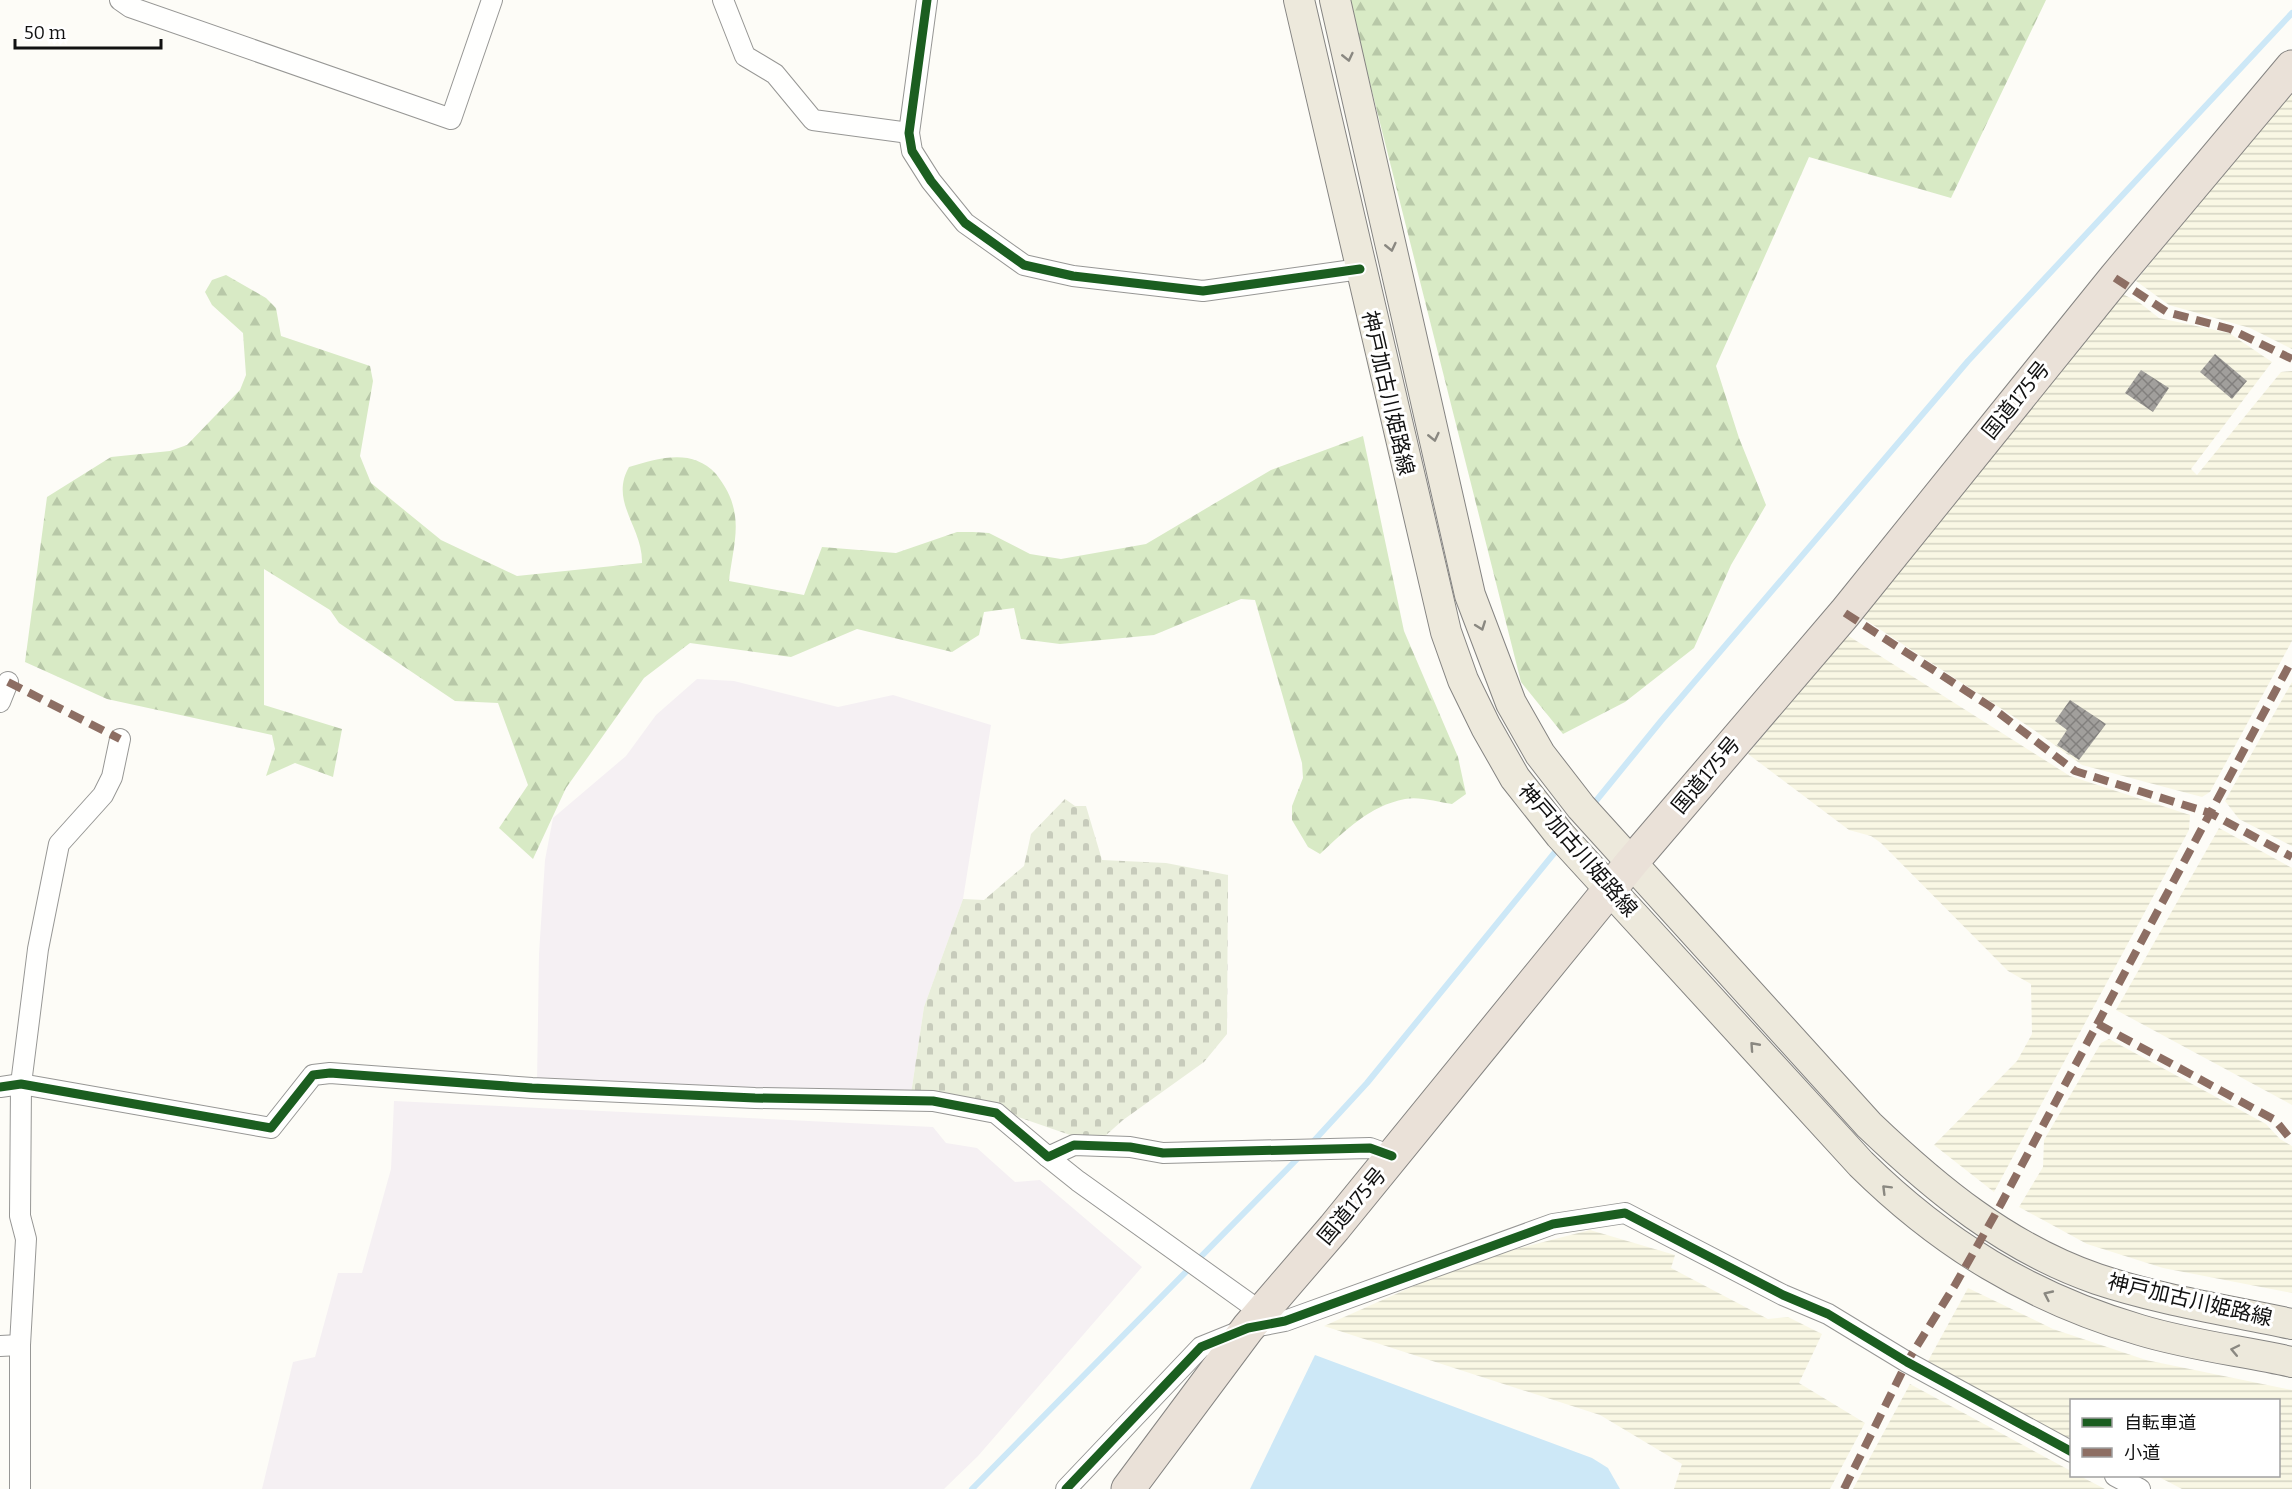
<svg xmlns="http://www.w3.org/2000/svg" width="2292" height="1489" font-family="Bitter,'Noto Sans JP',serif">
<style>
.industrial{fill:#f5f0f3}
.farmland{fill:url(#farmland-rules)}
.forest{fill:url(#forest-firs)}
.cemetery{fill:url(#cemetery-stones)}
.water{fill:#cde8f7}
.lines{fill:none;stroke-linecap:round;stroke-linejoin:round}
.stream{stroke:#cde8f7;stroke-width:6}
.building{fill:url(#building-cross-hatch)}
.street-casing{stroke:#979795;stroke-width:22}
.primary-casing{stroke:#858482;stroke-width:32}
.highway-casing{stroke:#858482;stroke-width:35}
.street{stroke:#fffffe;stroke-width:20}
.primary{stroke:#ede9dc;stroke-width:30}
.highway{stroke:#eae1d8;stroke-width:33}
.quiet{stroke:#8d6e63;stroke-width:8;stroke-dasharray:15 8;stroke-linecap:butt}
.cycleway-casing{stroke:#fff;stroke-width:13}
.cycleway{stroke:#1b5e20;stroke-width:9}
.oneway{stroke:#8a8881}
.labels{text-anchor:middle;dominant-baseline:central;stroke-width:6;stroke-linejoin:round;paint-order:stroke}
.street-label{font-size:21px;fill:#111;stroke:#fff}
</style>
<defs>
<pattern id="farmland-rules" width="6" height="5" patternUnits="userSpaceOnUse" patternTransform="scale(1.5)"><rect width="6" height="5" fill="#f9f7e4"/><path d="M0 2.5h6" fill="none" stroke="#d4d3c3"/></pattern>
<pattern id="forest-firs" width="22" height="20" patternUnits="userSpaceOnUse" patternTransform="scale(1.5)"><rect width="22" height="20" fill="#d8eac5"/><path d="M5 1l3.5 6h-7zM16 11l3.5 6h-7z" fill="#b8c8a8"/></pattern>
<pattern id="cemetery-stones" width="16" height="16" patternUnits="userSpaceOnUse" patternTransform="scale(1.5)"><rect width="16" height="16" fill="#e9eedb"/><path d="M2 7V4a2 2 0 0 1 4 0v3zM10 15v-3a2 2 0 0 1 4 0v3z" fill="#c7cbbb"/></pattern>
<pattern id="building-cross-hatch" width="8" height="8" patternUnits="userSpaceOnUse" patternTransform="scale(1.5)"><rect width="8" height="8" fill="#a19f9c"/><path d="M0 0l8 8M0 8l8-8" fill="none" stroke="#82807e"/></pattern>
</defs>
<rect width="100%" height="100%" fill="#fdfcf7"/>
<g class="industrial">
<polygon points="697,679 734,681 838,707 893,695 991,725 963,899 924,1007 911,1094 537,1082 539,954 545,860 553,818 626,756 656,715"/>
<polygon points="394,1101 933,1127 946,1143 977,1148 1015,1182 1040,1180 1142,1267 978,1456 944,1489 262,1489 293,1362 315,1357 338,1273 362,1273 391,1169"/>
</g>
<g class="farmland">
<polygon points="2292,88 2292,349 2250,328 2169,305 2136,281"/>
<polygon points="2119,292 2140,303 2159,318 2229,333 2272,362 2191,469 2197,475 2281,372 2292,371 2292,641 2210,792 2202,797 2082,765 2034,730 1858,615"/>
<polygon points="1847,635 2070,776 2190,815 2189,830 1994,1192 1934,1145 2017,1061 2032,1034 2031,984 2008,971 1881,843 1871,836 1849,830 1748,754"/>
<polygon points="2292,682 2292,846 2239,819 2225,801"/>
<polygon points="2219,828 2292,868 2292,1105 2116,1010"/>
<polygon points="2109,1039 2266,1124 2280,1139 2292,1146 2292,1293 2163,1268 2087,1244 2019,1207 2043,1167 2044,1140 2101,1043"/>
<polygon points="1590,1230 1675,1255 1671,1268 1768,1319 1788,1317 1822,1334 1799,1383 1865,1423 1830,1489 1674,1489 1682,1464 1600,1415 1324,1326 1470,1261"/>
<polygon points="1968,1288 2053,1329 2146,1360 2292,1390 2292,1489 2182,1489 2157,1476 2278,1476 2278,1400 2072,1400 2071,1436 2065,1439 1928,1361"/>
<polygon points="1910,1384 2071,1471 2072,1476 2080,1476 2105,1489 1853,1489"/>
</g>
<g class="forest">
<polygon points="1349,0 2046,0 1951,198 1809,157 1716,366 1739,438 1766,505 1731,565 1694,648 1625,702 1563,734 1521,682"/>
<path d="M 226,275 L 266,298 L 276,308 L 281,336 L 370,366 L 373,381 L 360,456 L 371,483 L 441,540 L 517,576 L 642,563 C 643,527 609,502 629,467 C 660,458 692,448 716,474 C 726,487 733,499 735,516 C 738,536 731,561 729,581 L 804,595 L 822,547 L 896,553 L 957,532 L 973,532 L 989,533 L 1030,554 L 1061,559 L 1146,544 L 1271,470 L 1363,436 L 1404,631 L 1458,757 L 1466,794 L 1452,804 C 1438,802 1419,796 1405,799 C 1369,806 1346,830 1320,854 L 1308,847 L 1292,820 L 1292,806 L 1303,778 L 1302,763 L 1255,600 L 1241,599 L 1154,635 L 1060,644 L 1021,639 L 1014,608 L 984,612 L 979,635 L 952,652 L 857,629 L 791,657 L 690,643 L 644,678 L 566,788 L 533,859 L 499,828 L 528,785 L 498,703 L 455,701 L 339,623 L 330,610 L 264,569 L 264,705 L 342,729 L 333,777 L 295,763 L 266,776 L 275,749 L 272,735 L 107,699 L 25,662 L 47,497 L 111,457 L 170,451 L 187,445 L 240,390 L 246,375 L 243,333 L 212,305 L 205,292 L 212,280 Z"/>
</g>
<polygon class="cemetery" points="1065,799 1075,806 1086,806 1102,860 1166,863 1228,875 1227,1034 1204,1062 1123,1120 1096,1144 1004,1112 911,1094 924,1007 963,899 984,900 1024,866 1031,834"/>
<polygon class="water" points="1315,1355 1592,1458 1608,1468 1620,1489 1250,1489"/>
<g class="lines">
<g class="stream">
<polyline points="1591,807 1661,721 1968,361 2292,13"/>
<polyline points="1311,1144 1367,1083 1560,846"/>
<polyline points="972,1489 1302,1154"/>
</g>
</g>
<g class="building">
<polygon points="2215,354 2247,381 2232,399 2200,372"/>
<polygon points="2141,370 2169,388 2153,412 2125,393"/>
<polygon points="2070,700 2106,724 2079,760 2057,745 2067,730 2055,721"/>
</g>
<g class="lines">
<g class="street-casing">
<g id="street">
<polyline points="120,0 130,7 451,119 492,0"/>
<polyline points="723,0 745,56 775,74 813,120 909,133"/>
<polyline points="927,0 909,133 912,151 931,181 965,223 1024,265 1073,276 1203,291 1360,269"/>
<polyline points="0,702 8,682"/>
<polyline points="0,1087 21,1084 271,1128 313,1075 330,1073 532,1088 755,1098 933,1101 996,1113 1048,1157 1074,1145 1130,1147 1163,1153 1370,1148 1392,1156"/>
<polyline points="1048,1157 1078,1181 1261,1312"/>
<polyline points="0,1346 20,1345"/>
<polyline points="2115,1476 2140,1489"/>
<polyline points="20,1489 20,1345 26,1239 20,1216 21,1084 38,949 59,844 103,795 112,777 120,739"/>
<polyline points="1066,1489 1201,1347 1248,1328 1285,1321 1553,1224 1625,1213 1783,1295 1828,1314 1907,1362 2072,1452"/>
</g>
</g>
<g class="primary-casing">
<g id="primary">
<path d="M 1299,0 L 1446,632 L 1463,680 L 1486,727 L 1515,778 L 1560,835 L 1861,1164 C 1942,1244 2031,1298 2140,1330 C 2189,1345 2242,1351 2292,1362"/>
<path d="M 1335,0 L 1470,595 L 1511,703 L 1540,754 L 1581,807 L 1869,1125 C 1936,1189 2007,1248 2097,1279 C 2160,1300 2227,1310 2292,1324"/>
</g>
</g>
<g class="highway-casing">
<polyline id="highway" points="1128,1489 1248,1328 1334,1228 1632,862 1845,613 2115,278 2292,67"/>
</g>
<use href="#street" class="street"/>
<use href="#primary" class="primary"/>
<use href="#highway" class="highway"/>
<g class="quiet">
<polyline points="2115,278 2167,312 2230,329 2292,359"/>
<polyline points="1845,613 1991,707 2075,771 2210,813 2292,857"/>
<polyline points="8,682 120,739"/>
<polyline points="2098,1024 2275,1120 2292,1141"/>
<polyline points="1844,1489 1907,1362 1955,1285 2001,1204 2292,660"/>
</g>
<g class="cycleway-casing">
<g id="cycleway">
<polyline points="927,0 909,133 912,151 931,181 965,223 1024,265 1073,276 1203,291 1360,269"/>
<polyline points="0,1087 21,1084 271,1128 313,1075 330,1073 532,1088 755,1098 933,1101 996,1113 1048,1157 1074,1145 1130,1147 1163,1153 1370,1148 1392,1156"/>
<polyline points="1066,1489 1201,1347 1248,1328 1285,1321 1553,1224 1625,1213 1783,1295 1828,1314 1907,1362 2072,1452"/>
</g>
</g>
<use href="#cycleway" class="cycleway"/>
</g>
<defs><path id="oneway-chevron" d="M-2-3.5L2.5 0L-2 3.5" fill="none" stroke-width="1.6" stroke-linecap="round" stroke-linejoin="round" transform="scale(1.5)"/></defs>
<g class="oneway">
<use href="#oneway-chevron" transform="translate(1348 57) rotate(77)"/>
<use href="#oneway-chevron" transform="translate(1391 247) rotate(77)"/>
<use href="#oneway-chevron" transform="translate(1434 437) rotate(77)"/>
<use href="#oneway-chevron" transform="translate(1481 626) rotate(70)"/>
<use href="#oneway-chevron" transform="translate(1754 1046) rotate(-132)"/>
<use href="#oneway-chevron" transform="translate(1886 1189) rotate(-135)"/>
<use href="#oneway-chevron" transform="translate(2048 1295) rotate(-155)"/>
<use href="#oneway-chevron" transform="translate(2235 1350) rotate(-168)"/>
</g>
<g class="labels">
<g class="street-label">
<text transform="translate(1388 393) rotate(77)">神戸加古川姫路線</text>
<text transform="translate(2016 400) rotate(-51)">国道175号</text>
<text transform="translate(1706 775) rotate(-50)">国道175号</text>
<text transform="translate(1578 850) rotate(49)">神戸加古川姫路線</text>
<text transform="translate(1352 1206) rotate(-50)">国道175号</text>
<text transform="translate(2190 1300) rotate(13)">神戸加古川姫路線</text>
</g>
</g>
<rect x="2070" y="1399" width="210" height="78" fill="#ffffff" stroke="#a0a0a0" stroke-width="1.5"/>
<rect x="2082" y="1418" width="30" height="9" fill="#1b5e20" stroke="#a0a0a0" stroke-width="1.5"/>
<text x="2124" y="1429" font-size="18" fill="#111111">自転車道</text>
<rect x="2082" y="1448" width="30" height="9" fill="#8d6e63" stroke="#a0a0a0" stroke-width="1.5"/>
<text x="2124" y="1459" font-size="18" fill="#111111">小道</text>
<path d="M15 39v9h146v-9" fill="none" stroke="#111111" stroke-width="3"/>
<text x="24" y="39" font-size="18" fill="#111111" stroke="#ffffff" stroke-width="4.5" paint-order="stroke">50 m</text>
</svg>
